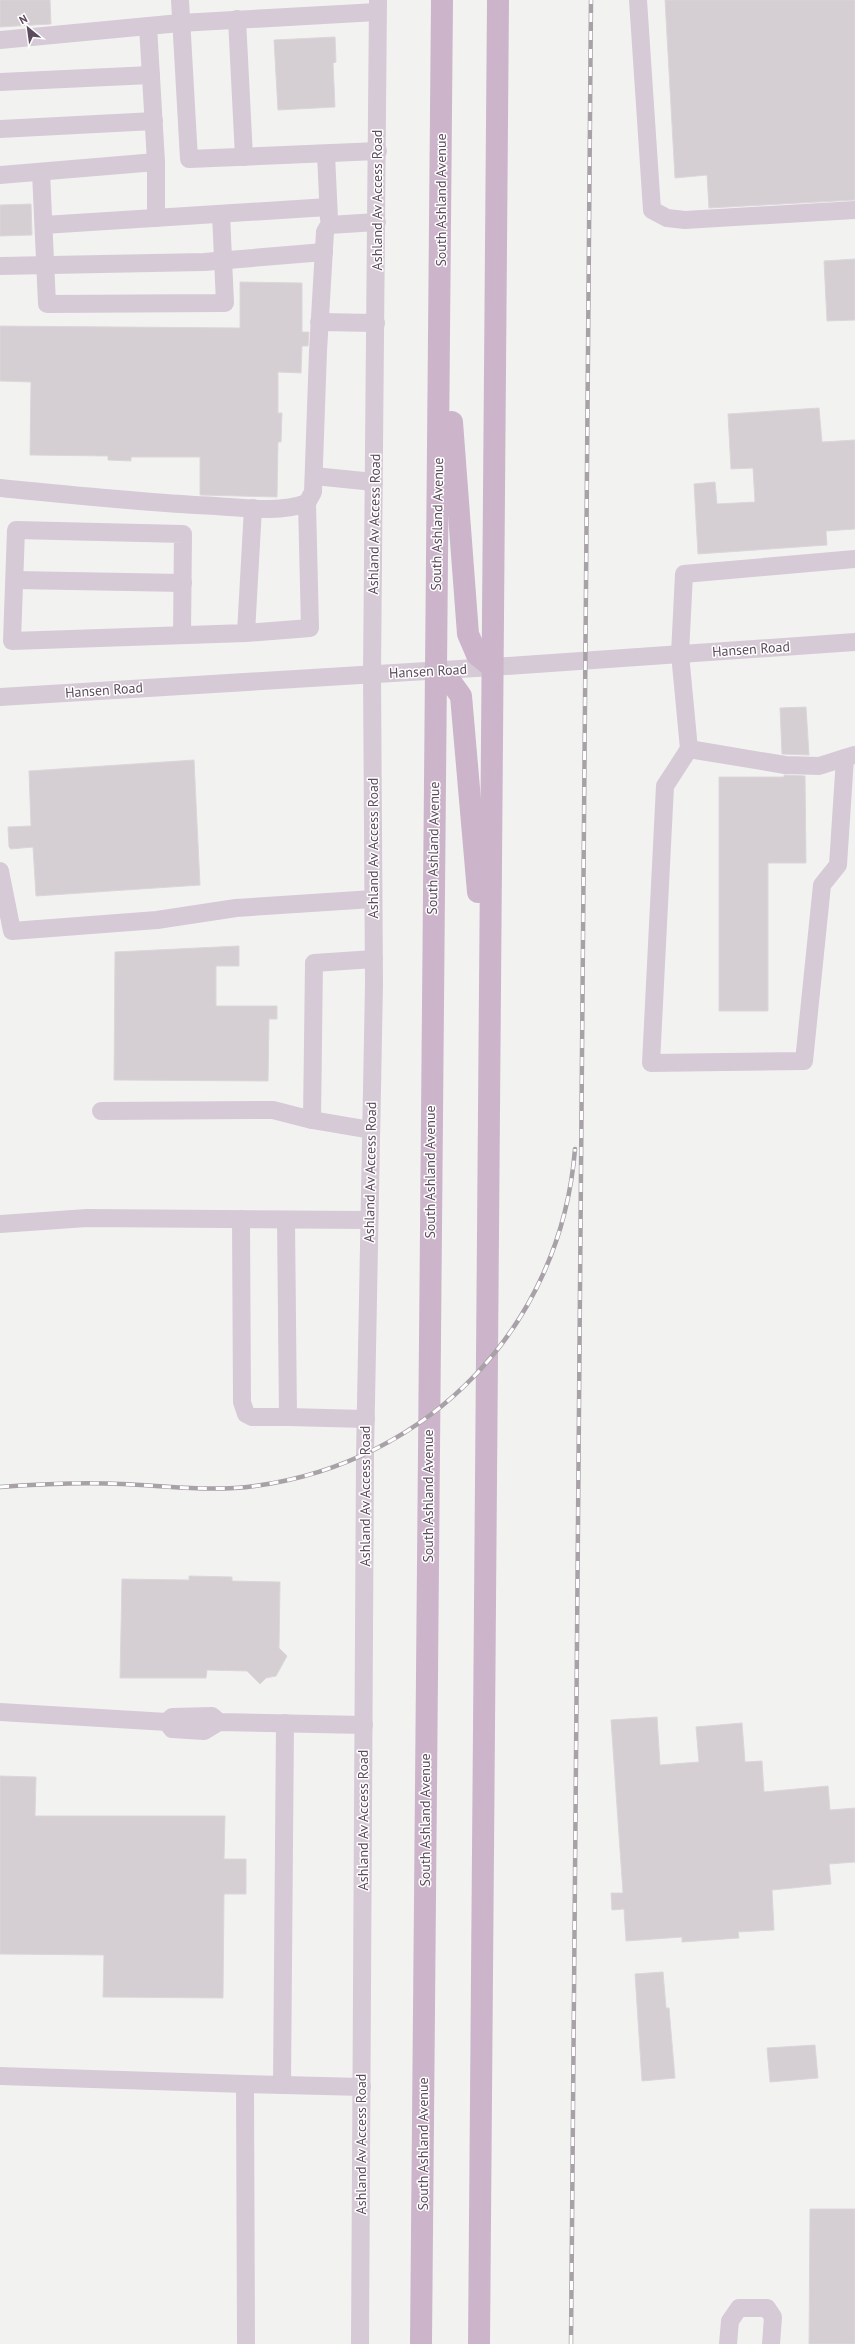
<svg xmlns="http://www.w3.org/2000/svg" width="855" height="2344" font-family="'PT Sans',sans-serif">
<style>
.building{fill:#d5cfd3;stroke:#dcd6da}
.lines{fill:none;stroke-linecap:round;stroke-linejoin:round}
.minor{stroke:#d6cad6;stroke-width:18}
.major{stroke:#ccb5ca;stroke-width:22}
.rail-casing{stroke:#a9a1a8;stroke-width:4.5}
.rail{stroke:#fff;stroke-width:3;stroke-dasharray:9;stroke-linecap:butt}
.labels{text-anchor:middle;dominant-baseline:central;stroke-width:3;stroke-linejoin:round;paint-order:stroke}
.street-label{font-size:14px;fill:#5c4b5c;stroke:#fff}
</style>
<rect width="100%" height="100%" fill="#f2f3f1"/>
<g class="building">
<polygon points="0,0 50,0 51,24 0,27"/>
<polygon points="665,0 855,0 855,200 709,208 707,175 675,178"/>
<polygon points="335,37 336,62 333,63 335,107 278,110 274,40"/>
<polygon points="31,204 32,235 0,236 0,205"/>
<polygon points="855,259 855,320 827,321 824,261"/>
<polygon points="240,282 302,283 302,332 309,332 308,346 302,346 301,373 278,372 278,413 282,413 281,442 278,442 277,497 200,495 200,457 131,457 131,461 108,460 108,456 30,455 31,382 0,381 0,326 240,328"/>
<polygon points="819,408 822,442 855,440 855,529 826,531 827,545 698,554 694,484 715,482 717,504 755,502 753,468 731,469 728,414"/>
<polygon points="806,707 809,755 782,754 780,708"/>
<polygon points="194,760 200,885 36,896 33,847 11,849 9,847 8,827 31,826 29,771"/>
<polygon points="784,775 805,776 806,863 768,863 768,1011 719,1011 719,777 784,777"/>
<polygon points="239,946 239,966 216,966 216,1006 277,1006 277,1019 269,1019 268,1081 114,1080 115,952"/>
<polygon points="189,1576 232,1577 232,1581 280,1582 279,1648 287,1656 276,1676 266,1678 260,1684 247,1671 207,1670 206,1678 120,1678 122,1579 189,1580"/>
<polygon points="657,1717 660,1765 699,1762 696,1727 742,1723 745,1762 762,1761 764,1792 828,1786 830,1810 855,1808 855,1862 829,1864 831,1884 772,1890 774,1930 738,1932 739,1938 682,1942 682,1937 626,1941 624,1909 612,1910 611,1893 623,1893 611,1720"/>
<polygon points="0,1776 36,1777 35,1816 225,1816 224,1859 246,1859 246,1894 224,1894 223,1998 103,1997 104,1955 0,1954"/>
<polygon points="663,1972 666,2008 669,2008 675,2078 642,2081 635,1974"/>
<polygon points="815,2045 818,2078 770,2082 767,2048"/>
<polygon points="810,2209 855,2209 855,2344 809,2344"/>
</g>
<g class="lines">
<g class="minor">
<polyline points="180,0 189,159 378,151"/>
<polyline points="638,0 652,210 667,218 685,220 855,210"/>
<polyline points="237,19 244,157"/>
<polyline points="148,26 156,162 156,218"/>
<polyline points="0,40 180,23 377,12"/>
<polyline points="0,82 151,75"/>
<polyline points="0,129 154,121"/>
<polyline points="326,154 329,219"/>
<polyline points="41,172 47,304 225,303 221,214"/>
<polyline points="0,175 156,162"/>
<polyline points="44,225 328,207"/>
<polyline points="0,266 204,262 324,252"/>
<polyline points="319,322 376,323"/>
<polyline points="314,476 374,482"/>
<path d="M 0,488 C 72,495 144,503 216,506 C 245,508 280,513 307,503 L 313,492 L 318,351 L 325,232 L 329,225 L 377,222"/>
<polyline points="15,580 183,583"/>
<polyline points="246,633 310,628 307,503"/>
<polyline points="182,635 183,534 16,530 12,641 246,633 253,508"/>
<polyline points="0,697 492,667 855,642"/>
<polyline points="689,749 665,786 651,1063 804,1061 822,885 838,865 845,758"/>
<polyline points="854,755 819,766 785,765 689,749 680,654 684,574 855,559"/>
<polyline points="0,871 12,931 157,920 236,908 373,899"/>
<polyline points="101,1111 273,1110 312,1120 371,1130"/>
<polyline points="312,1120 314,963 374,959"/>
<polyline points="241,1219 242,1402 246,1414 252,1417 288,1417"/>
<polyline points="286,1220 288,1417 366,1419"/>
<polyline points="0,1224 87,1218 369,1220"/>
<polyline points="0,1712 167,1722"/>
<polyline points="219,1722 212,1716 172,1717 167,1722 172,1729 204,1731 219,1722 364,1725"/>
<polyline points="0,2076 245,2084 246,2344"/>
<polyline points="245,2084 362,2087"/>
<polyline points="282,2085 285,1723"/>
<polyline points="360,2344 365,1455 374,984 372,674 378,0"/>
<polyline points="728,2344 730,2321 739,2308 767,2308 773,2317 771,2344"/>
</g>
<g class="major">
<polyline points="452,422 468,634 477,655 492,667"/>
<polyline points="435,670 448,678 461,696 478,892"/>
<polyline points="421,2344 442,0"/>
<polyline points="479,2344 498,0"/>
</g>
<g class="rail-casing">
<g id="rail">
<path d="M 0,1487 C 41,1484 81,1482 122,1484 C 167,1486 211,1492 255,1486 C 431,1462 561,1325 575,1149"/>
<polyline points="571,2344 591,0"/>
</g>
</g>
<use href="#rail" class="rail"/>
</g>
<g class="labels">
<g class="street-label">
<text transform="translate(377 200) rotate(-90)">Ashland Av Access Road</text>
<text transform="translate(441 200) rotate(-90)">South Ashland Avenue</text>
<text transform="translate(374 524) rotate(-89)">Ashland Av Access Road</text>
<text transform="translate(437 524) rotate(-89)">South Ashland Avenue</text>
<text transform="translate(751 649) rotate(-4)">Hansen Road</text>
<text transform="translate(428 671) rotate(-3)">Hansen Road</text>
<text transform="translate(104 690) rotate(-4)">Hansen Road</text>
<text transform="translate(373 848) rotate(-90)">Ashland Av Access Road</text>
<text transform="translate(433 848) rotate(-89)">South Ashland Avenue</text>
<text transform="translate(370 1172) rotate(-89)">Ashland Av Access Road</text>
<text transform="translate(430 1172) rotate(-90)">South Ashland Avenue</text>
<text transform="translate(365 1496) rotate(-90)">Ashland Av Access Road</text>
<text transform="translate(428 1496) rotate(-90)">South Ashland Avenue</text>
<text transform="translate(363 1820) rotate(-90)">Ashland Av Access Road</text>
<text transform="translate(425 1820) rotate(-90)">South Ashland Avenue</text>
<text transform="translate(361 2144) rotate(-90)">Ashland Av Access Road</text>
<text transform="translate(423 2144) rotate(-90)">South Ashland Avenue</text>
</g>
</g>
<g transform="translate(28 28) rotate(331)" stroke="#ffffff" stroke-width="3" paint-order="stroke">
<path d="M0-3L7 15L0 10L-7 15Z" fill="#5c4b5c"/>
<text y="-6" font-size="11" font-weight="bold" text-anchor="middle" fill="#5c4b5c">N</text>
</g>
</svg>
